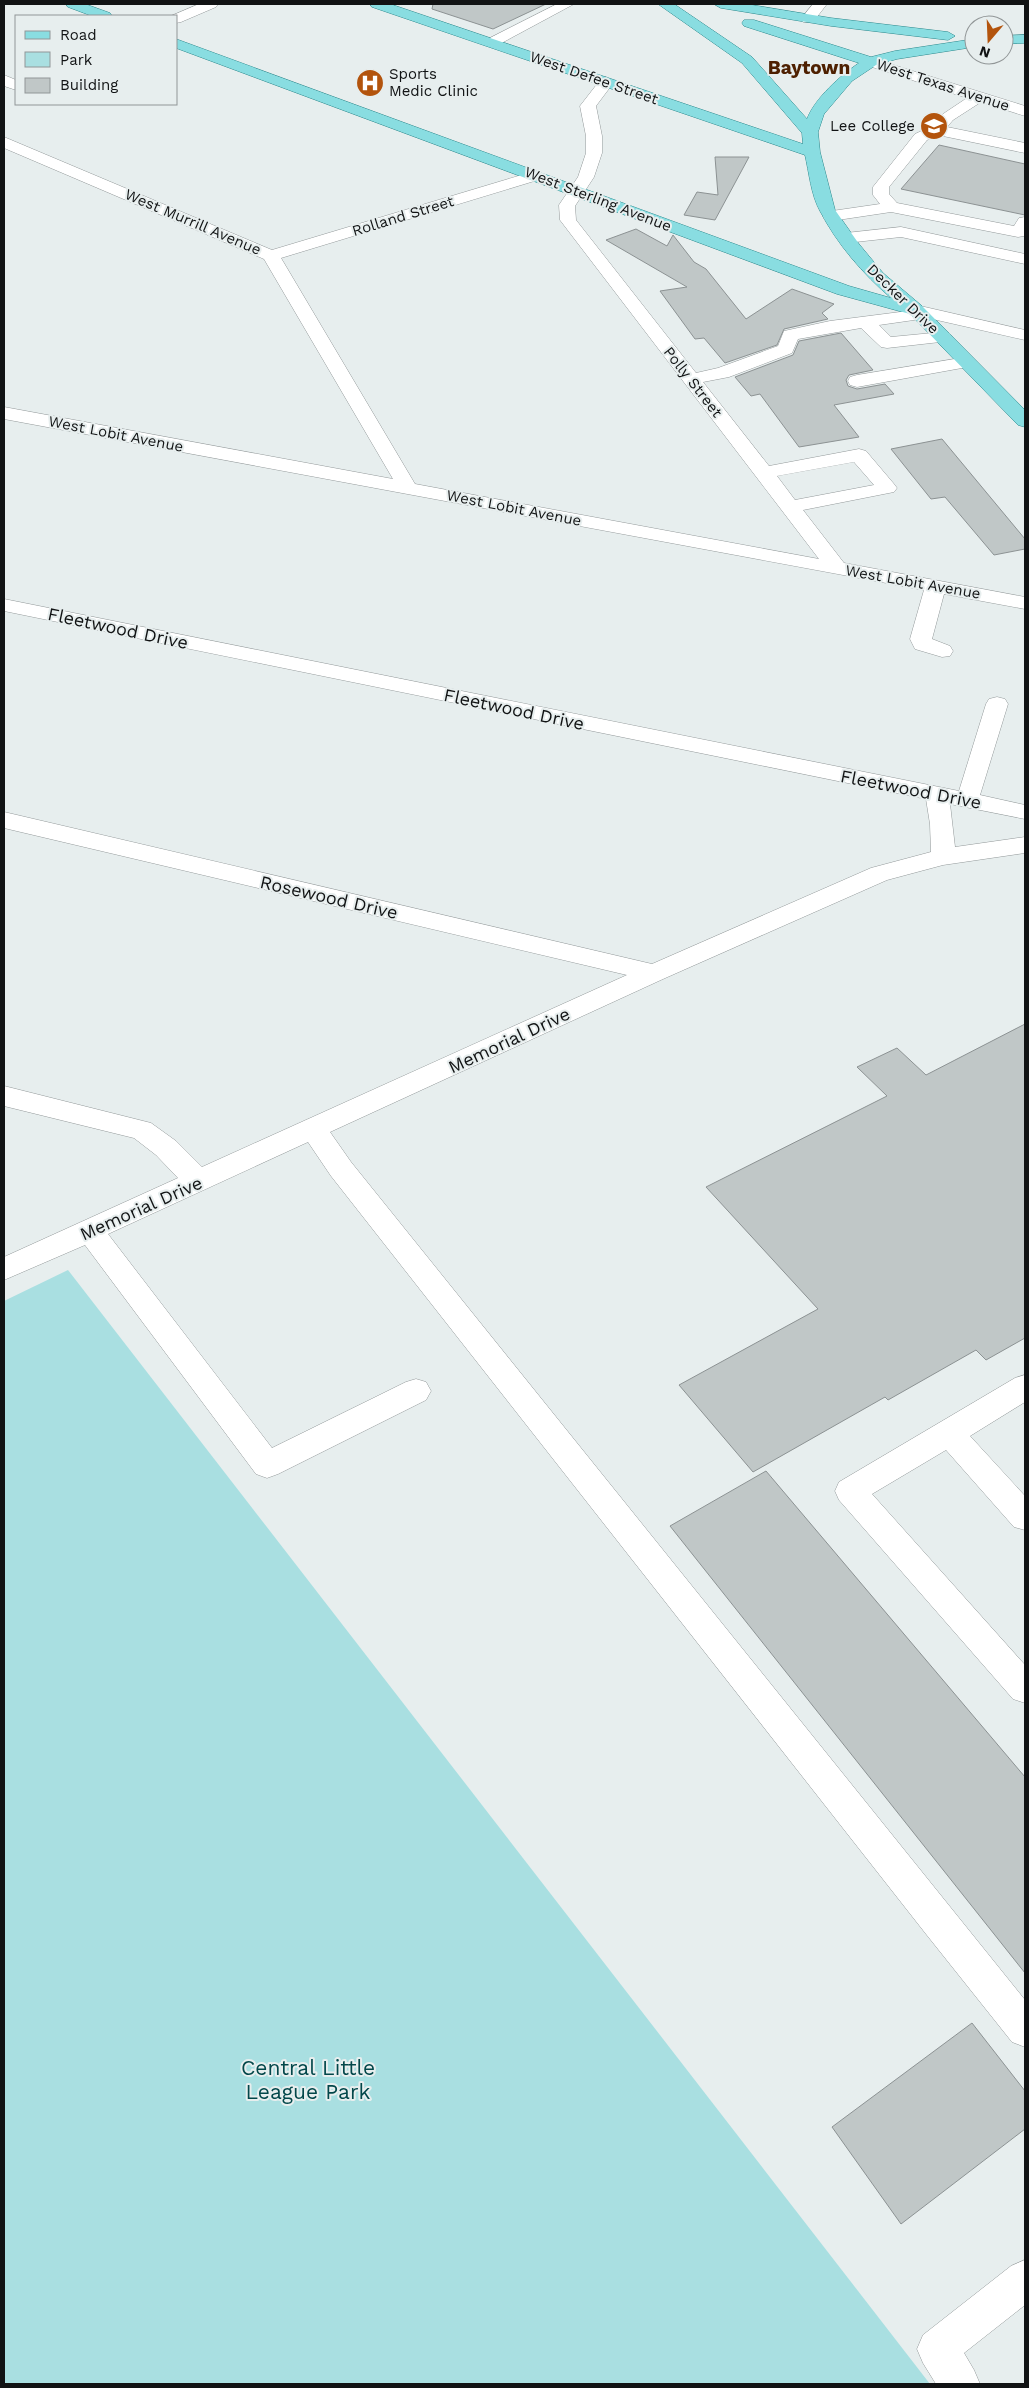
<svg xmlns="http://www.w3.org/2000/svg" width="1029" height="2388" font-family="'Work Sans',sans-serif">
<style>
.green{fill:#a9dfe1}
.building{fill:#c0c7c7;stroke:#8c9293}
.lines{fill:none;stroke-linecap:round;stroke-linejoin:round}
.minor-casing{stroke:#93999a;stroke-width:1}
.major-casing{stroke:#2c888c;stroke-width:1}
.minor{fill:#fff;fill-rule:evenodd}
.major{fill:#89dde1;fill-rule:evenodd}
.labels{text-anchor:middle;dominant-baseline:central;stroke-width:4;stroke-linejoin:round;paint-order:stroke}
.far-poi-label{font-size:15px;fill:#111314;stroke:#e7eeee;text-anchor:start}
.far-street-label{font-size:15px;fill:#111314;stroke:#e7eeee}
.street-label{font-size:18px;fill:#111314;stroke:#e7eeee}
.far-district-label{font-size:19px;font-weight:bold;fill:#4e2001;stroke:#e7eeee}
.near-park-label{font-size:21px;fill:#02474a;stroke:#e7eeee}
</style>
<rect width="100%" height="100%" fill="#e7eeee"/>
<polygon class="green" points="68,1270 930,2384 4,2384 4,1301"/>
<g class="building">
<polygon points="433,4 546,4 493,29 432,9"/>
<polygon points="939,145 1025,164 1025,215 901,189"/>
<polygon points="715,157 749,157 715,220 684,215 697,192 718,195"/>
<polygon points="636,229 667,246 673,235 694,262 706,269 746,319 792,289 834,304 822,313 828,319 784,329 777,345 725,363 704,338 695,339 660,291 687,287 606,240"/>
<polygon points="841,333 873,370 849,375 846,380 848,386 857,389 885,384 894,394 834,405 859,437 799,447 760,394 751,396 735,377 793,355 799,341"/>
<polygon points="942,439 1025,539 1025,549 994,555 945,497 931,499 891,449"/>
<polygon points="1025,1024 1025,1338 986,1360 976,1350 888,1400 885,1397 753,1472 679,1385 818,1309 706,1187 887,1096 857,1067 897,1048 926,1075"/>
<polygon points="766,1471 1025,1777 1025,1973 670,1526"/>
<polygon points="972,2023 1025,2091 1025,2129 901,2224 832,2127"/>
</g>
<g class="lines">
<g class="minor-casing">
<g id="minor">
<polygon points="199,4 218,4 216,7 181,22 176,23 176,16 171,16"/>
<polygon points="557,4 574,4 496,46 491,47 484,43 486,40"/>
<polygon points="813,4 827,4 813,22 803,22 801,19"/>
<polygon points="871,58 1025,106 1025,116 981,102 953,120 947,127 1025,143 1025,153 938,135 927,140 889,187 889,194 897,203 1014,226 1019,218 1025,217 1024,236 1018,237 891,212 831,221 825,220 823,216 825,212 880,204 873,195 873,187 915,134 930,127 943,114 967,98 866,65 864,62 866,59"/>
<polygon points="4,75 16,80 16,90 4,86"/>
<path d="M 606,77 L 614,82 L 596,106 L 602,136 L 602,153 L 594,177 L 575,206 L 576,220 L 696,373 L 718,368 L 778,346 L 784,331 L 830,321 L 908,311 L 910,306 L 916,305 L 1025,330 L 1025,340 L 928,318 L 879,325 L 891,337 L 943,332 L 949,333 L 952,337 L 949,341 L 887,348 L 881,347 L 861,328 L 798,339 L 792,353 L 729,377 L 703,382 L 769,466 L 859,449 L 866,451 L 894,484 L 897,488 L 894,492 L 803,510 L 844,563 L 1025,597 L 1025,609 L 944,594 L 932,639 L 950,646 L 953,651 L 950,656 L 942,657 L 915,649 L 910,639 L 924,590 L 4,419 L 4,407 L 393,479 L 264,259 L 4,148 L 4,137 L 272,250 L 535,171 L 541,173 L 543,176 L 541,179 L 281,258 L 415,484 L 819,559 L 560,220 L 559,205 L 578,177 L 586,153 L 586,136 L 580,106 L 601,79 ZM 854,462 L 874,485 L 795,500 L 777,476 Z"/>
<polygon points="901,227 1025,254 1025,264 901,237 846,243 840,242 838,238 840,234 846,233"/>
<polygon points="967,357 973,358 976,362 973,366 857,387 850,385 848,381 850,377 857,375"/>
<polygon points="4,599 959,791 986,704 989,699 997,697 1005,699 1008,704 980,795 1025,805 1025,819 950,804 955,847 1025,837 1025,853 943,865 887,880 663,979 330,1132 351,1162 1025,2000 1025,2047 1012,2042 926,1934 331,1176 308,1142 108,1234 272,1448 406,1382 416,1379 426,1382 431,1391 426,1400 278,1474 267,1478 256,1474 85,1245 4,1280 4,1257 178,1178 156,1155 134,1138 4,1106 4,1086 151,1123 176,1141 202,1167 627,975 4,828 4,812 652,964 871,868 931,852 930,824 926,799 4,611"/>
<polygon points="1025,1375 1025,1402 970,1436 1025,1496 1025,1530 1014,1527 946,1450 872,1494 1025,1665 1025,1703 1013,1699 839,1500 835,1491 839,1482 1015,1378"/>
<polygon points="1025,2260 1025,2305 964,2353 974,2370 980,2384 936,2384 923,2363 917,2349 923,2335 1011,2266"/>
</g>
</g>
<g class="major-casing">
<g id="major">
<polygon points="66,4 85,4 110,13 112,16 92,16 68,7"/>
<path d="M 370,4 L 390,4 L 803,144 L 802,133 L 742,63 L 658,4 L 674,4 L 752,57 L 807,119 C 815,98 841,75 859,63 L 744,26 L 742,23 L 744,20 L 754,20 L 871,57 L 895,51 L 974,39 L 974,47 L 897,59 L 876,65 L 852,81 L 824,114 L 818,132 L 820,152 L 835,210 L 859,244 L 883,273 L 922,306 L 1025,410 L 1025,427 L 1018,425 L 910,314 L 837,294 L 176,48 L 176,39 L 849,286 L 891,298 C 863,274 837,244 820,211 C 811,195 809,172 805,155 L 372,7 Z"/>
<polygon points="714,4 746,4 831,18 948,32 955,36 948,40 831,26 721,8"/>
<polygon points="1025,35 1025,43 1004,44 1004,36"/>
</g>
</g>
<use href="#minor" class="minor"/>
<use href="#major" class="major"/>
</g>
<defs>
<g id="hospital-disc" transform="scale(1.4375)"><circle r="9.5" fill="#b3540d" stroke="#e7eeee"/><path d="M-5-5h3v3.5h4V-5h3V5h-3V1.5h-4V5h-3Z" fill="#fff"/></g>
<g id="university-disc" transform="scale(1.4375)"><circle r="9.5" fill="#b3540d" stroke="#e7eeee"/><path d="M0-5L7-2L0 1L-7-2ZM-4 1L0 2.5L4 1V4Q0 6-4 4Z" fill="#fff"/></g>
</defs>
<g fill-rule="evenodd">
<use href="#hospital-disc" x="370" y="83"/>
<use href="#university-disc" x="934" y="126"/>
</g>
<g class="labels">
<g class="far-poi-label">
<text x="389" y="74">Sports<tspan x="389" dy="17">Medic Clinic</tspan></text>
<text x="915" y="126" text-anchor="end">Lee College</text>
</g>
<g class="far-street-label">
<text transform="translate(594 78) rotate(19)">West Defee Street</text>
<text transform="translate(943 85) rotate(18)">West Texas Avenue</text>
<text transform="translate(598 199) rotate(21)">West Sterling Avenue</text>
<text transform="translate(403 216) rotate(-17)">Rolland Street</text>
<text transform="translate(193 222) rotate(23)">West Murrill Avenue</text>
<text transform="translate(903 299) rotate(44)">Decker Drive</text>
<text transform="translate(693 382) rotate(52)">Polly Street</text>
<text transform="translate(116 434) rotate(11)">West Lobit Avenue</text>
<text transform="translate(514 508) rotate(11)">West Lobit Avenue</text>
<text transform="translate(913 582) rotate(10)">West Lobit Avenue</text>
</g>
<g class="street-label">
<text transform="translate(118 628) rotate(12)">Fleetwood Drive</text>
<text transform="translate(514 709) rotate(12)">Fleetwood Drive</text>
<text transform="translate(911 789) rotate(11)">Fleetwood Drive</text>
<text transform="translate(329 897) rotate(13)">Rosewood Drive</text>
<text transform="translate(509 1040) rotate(-25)">Memorial Drive</text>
<text transform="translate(141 1208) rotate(-24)">Memorial Drive</text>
</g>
<g class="far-district-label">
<text x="809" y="67">Baytown</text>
</g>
<g class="near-park-label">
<text x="308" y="2067">Central Little<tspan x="308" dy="24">League Park</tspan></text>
</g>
</g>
<rect width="1029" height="2388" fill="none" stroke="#111314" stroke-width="10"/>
<rect x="15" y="15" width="162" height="90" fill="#e7eeee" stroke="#919697"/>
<rect x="25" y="31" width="25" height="8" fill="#89dde1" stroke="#919697"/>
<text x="60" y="40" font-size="15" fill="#111314">Road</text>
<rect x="25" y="52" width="25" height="15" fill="#a9dfe1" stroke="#919697"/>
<text x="60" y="65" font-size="15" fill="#111314">Park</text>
<rect x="25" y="78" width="25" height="15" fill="#c0c7c7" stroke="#919697"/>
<text x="60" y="90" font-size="15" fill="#111314">Building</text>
<g transform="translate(989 40) rotate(199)"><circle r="24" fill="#e7eeee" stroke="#919697"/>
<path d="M0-4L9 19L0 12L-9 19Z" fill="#b3540d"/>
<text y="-8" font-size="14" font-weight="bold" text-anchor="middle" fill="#111314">N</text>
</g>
</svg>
